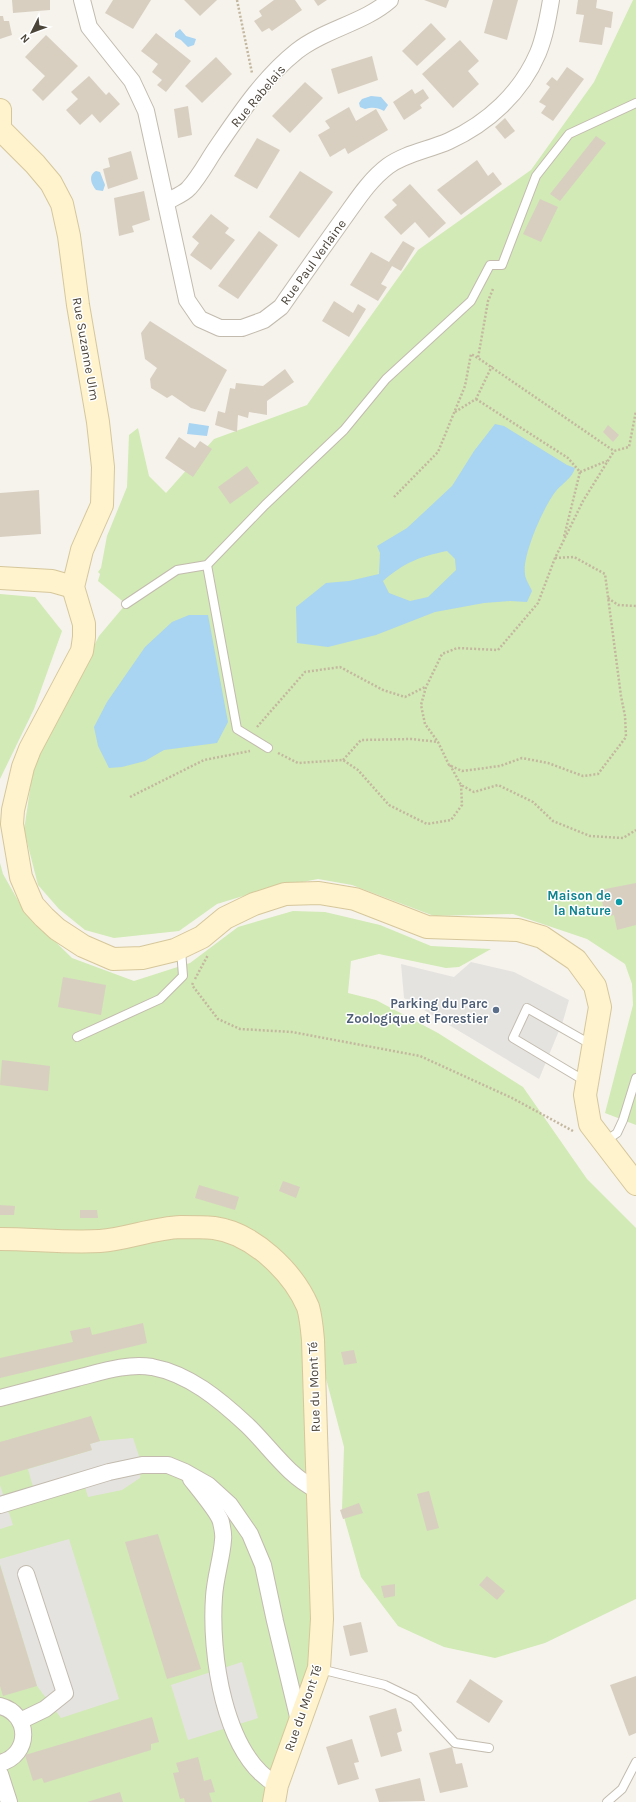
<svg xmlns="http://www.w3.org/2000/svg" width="636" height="1802" font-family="Karla,sans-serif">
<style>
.green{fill:#d2eab5}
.parking{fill:#e5e3e0}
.water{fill:#a9d4f2;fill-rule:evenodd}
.building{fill:#d8cfc1}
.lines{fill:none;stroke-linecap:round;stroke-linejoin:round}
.lane-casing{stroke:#c2bbae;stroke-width:10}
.street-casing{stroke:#c2bbae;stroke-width:18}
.secondary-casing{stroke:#d6c79b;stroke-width:24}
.path{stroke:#c4b79f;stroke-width:2.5;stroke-dasharray:2 2;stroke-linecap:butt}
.lane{stroke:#fff;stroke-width:8}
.street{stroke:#fff;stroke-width:16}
.secondary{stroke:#fff3cd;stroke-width:22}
.culture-dot{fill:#0f9aa8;stroke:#fff;stroke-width:1.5}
.service-dot{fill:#5c6f8a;stroke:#fff;stroke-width:1.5}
.labels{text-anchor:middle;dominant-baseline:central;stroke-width:3;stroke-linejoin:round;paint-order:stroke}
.street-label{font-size:13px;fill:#4b4439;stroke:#fff}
.culture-label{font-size:13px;font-weight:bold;fill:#0d838f;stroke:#fff;text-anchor:end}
.service-label{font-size:13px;font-weight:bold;fill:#4e5e75;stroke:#fff;text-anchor:end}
</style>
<rect width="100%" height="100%" fill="#f6f3ec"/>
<g class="green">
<polygon points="633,0 636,0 636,1125 605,1113 633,1005 632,984 625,964 587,939 513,914 434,916 352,885 318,879 266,889 217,904 179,931 114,938 85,930 59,909 38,885 24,830 34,763 99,636 126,604 98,581 100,574 98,572 101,568 107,536 127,487 129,435 138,428 149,476 166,493 214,439 307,405 418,250 531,170 594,82"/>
<polygon points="0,594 35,597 62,631 34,709 0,779"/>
<polygon points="0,863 3,874 24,911 72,958 134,981 190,963 238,927 293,911 325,912 380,925 431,946 491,949 459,967 446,968 379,954 351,961 348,993 376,1000 438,1033 523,1087 587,1179 636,1228 636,1599 545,1643 495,1658 444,1647 398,1626 361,1577 342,1510 344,1447 319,1352 322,1619 274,1802 0,1802"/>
</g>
<g class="parking">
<polygon points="471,962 514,972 569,1000 563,1021 539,1079 404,998 401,964 454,977"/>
<polygon points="133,1438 142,1465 140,1478 122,1490 88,1497 83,1480 35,1494 28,1469 92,1450 90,1444 100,1441"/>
<polygon points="0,1485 13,1525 0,1529"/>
<polygon points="69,1539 119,1699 61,1718 37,1686 0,1564 0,1559"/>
<polygon points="242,1662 258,1718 188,1740 171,1685"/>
</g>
<g class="water">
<polygon points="180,29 186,36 196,39 194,45 188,47 181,40 175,37 175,33"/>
<path d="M 371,96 L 381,97 L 388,105 L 384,111 C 377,107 372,107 365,109 L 360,107 L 359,103 L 362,99 Z"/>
<path d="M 96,171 L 100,172 L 105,185 L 103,191 L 96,190 C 91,184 88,175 96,171 Z"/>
<polygon points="189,423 209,426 207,436 187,434"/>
<path d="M 495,424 L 504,426 L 567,465 L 575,468 C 573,477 562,484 556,491 C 544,506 522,555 525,574 C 525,579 530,586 532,591 L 527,602 L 510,601 L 484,603 L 435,612 L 376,635 L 328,647 L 297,643 L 296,607 L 326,583 L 349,581 L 379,574 L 380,553 L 377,546 L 407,528 L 452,486 L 474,451 ZM 447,551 L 455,559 L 456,570 L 428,597 L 410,601 L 389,593 L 383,581 C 405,562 419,557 447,551 Z"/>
<polygon points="189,615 208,615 228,722 217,743 164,750 145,761 122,767 109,768 98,746 94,727 107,702 145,647 172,622"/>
</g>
<g class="building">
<polygon points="12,0 50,0 50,10 13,13"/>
<polygon points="113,0 151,0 133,29 105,13"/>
<polygon points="184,0 217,0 200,16"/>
<polygon points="274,0 295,0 302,10 272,31 269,28 262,32 254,21 262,16 259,11"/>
<polygon points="314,0 327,0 318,6"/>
<polygon points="424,0 449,0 446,8"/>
<polygon points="493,0 518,0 507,40 484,33"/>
<polygon points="578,0 597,0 596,8 613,12 611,28 605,27 602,45 579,42 584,15 576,14"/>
<polygon points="0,16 3,16 4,21 9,21 12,35 0,39"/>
<polygon points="431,23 446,39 417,66 402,51"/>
<polygon points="156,33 191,61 166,92 157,85 162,80 152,72 158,64 141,51"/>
<polygon points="46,35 78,66 43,101 32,90 45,76 25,57"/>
<polygon points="460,40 479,61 468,71 479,84 453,108 422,74"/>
<polygon points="372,56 378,80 338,94 331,69"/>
<polygon points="216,57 232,74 202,103 185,86"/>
<polygon points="567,67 584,79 553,121 541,113 546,106 539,102 550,87 546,84 552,77 557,81"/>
<polygon points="89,76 106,95 109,92 120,104 100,123 92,114 80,125 66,110 78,99 71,92"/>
<polygon points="305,82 323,98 290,133 272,116"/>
<polygon points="412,89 415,94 423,89 429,98 420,105 422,108 404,120 393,102"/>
<polygon points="188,106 192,135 178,138 174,109"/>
<polygon points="349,107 356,121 376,109 388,130 348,154 345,148 330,157 318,135 330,128 325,121"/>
<polygon points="505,118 515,131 505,139 495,127"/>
<polygon points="596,136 606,143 560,201 550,194"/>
<polygon points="257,138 280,150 257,189 234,176"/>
<polygon points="131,151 138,179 108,189 103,169 110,167 108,158"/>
<polygon points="477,160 488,176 493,172 502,184 461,215 437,190"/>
<polygon points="300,171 333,192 299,238 269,217"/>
<polygon points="410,184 446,223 429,238 415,222 401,235 384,217 397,205 392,200"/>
<polygon points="144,191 150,220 132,226 134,232 119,236 114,198"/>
<polygon points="540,199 558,207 541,242 523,234"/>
<polygon points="211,214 229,228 225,233 235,240 211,270 190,255 199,243 192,237"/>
<polygon points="259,231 278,245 238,299 218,286"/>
<polygon points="403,241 415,248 401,271 392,266 381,284 387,287 378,301 350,285 371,252 389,262"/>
<polygon points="334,301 353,313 358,304 366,309 349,337 322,321"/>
<polygon points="150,321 227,370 205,412 191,408 172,395 167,398 151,388 150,379 157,368 145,359 141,333"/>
<polygon points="285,369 294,382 267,401 267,415 249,412 248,418 238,415 237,432 215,425 218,411 225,413 230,388 235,389 236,383 263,386"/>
<polygon points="608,425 619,435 613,442 603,432"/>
<polygon points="179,437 195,448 200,441 212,449 193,477 165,458"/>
<polygon points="247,466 259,483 230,504 218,487"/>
<polygon points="39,490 41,534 0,537 0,493"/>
<polygon points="636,883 636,925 617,930 614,915 605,917 600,890"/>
<polygon points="63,977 106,985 101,1015 58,1007"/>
<polygon points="2,1060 50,1066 48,1091 0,1085"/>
<polygon points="283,1181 300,1187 296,1198 279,1191"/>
<polygon points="199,1185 239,1197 235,1210 195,1198"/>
<polygon points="0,1205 15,1206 14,1215 0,1215"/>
<polygon points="80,1210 97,1210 98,1218 80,1218"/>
<polygon points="143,1323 147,1343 0,1378 0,1358 73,1342 70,1331 90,1327 92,1335"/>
<polygon points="354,1350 357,1363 344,1365 341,1352"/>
<polygon points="91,1416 100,1441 90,1444 92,1450 0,1477 0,1442"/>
<polygon points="429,1491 439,1528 427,1531 417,1494"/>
<polygon points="359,1503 363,1513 343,1519 340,1510"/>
<polygon points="158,1534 201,1669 167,1679 125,1542"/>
<polygon points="0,1565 37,1686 3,1696 0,1686"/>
<polygon points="487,1576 505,1591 497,1600 479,1585"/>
<polygon points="395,1584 395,1596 384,1598 381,1586"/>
<polygon points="361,1622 368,1652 350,1656 343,1626"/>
<polygon points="636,1676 636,1733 629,1736 610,1685"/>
<polygon points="470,1679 503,1701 489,1723 456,1702"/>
<polygon points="396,1708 402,1731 397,1733 402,1751 381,1757 369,1716"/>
<polygon points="152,1717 159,1742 151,1744 151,1750 44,1783 42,1778 33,1781 25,1755"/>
<polygon points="352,1739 359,1762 354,1763 359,1779 338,1785 326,1747"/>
<polygon points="452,1747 456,1764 462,1763 468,1787 440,1793 429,1753"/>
<polygon points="198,1757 204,1781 211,1779 215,1792 209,1793 212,1802 185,1802 184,1798 180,1799 173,1773 179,1772 176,1763"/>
<polygon points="420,1778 425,1801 379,1802 375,1789"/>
<polygon points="120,1792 123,1802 87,1802"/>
</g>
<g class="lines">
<g class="lane-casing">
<g id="lane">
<polyline points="207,565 237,729 268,748"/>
<polyline points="126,604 177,570 207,565 265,505 344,430 386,379 471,301 490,265 502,265 536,176 569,134 636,103"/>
<polyline points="77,1037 160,999 183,976 181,950"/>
<polyline points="585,1081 513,1038 527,1008 592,1045"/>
<polyline points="604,1142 617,1133 623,1120 636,1078"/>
<polyline points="320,1669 385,1685 414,1699 455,1743 489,1748"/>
<polyline points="607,1802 622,1789 636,1762"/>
</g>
</g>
<g class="street-casing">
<g id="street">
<path d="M 82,0 L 89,27 L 132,81 L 146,111 L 187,300 L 200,319 L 220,328 L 242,328 L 264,320 L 281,307 C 301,278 321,250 341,222 C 355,203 368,181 388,166 C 406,153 429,150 449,141 C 488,123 521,93 538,53 C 545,36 548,18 551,0"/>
<path d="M 166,202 C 173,198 184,194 189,188 C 199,177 207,162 215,150 C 239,115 263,78 297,51 C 325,29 364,23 390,0"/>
<path d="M 0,1398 C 26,1391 51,1385 77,1378 C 101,1372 127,1363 152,1367 C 189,1374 219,1399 247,1425 C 270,1447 287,1475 317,1490"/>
<path d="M 191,1479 C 198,1488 219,1513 221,1522 C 222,1527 224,1534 223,1540 C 222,1557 215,1578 214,1597 C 210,1652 223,1755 277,1785"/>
<polyline points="0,1505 109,1472 142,1465 168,1465 185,1472 208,1485 230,1505 250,1534 263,1565 275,1621 299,1721"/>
<path d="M 0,1706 C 31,1714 31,1755 0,1763"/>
<polyline points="20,1721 45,1709 65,1693 26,1574"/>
<polyline points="0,1774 9,1802"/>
</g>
</g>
<g class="secondary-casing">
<g id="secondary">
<polyline points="0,110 0,124"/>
<polyline points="0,129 35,164 51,183 62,204 69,236 78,305 98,422 103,467 102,505 82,550 73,587 84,624 84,637 82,651 30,749 23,767 13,810 12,824 21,877 33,905 44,917 57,929 83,946 113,959 142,958 175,950 202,937 225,918 254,904 285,894 319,893 355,899 427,927 518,930 542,937 576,960 595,986 600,1007 585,1095 590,1124 636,1184"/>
<polyline points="0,578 52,581 73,587"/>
<path d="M 0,1239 C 33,1239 67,1243 100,1241 C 127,1239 153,1228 181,1227 C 191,1227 203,1227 214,1228 C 253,1233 293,1272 308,1307 C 311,1317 312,1329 313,1340 L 322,1619 L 319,1668 L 277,1785 L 274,1802"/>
</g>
</g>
<g class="path">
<polyline points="237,0 252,73"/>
<polyline points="493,289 488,301 478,358 614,451 629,447 636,411"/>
<polyline points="476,399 568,458 580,472 564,537"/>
<polyline points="455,412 476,399 492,366"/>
<polyline points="580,472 607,461"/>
<polyline points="394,497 438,452 465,386 471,354 478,358"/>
<polyline points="555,558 574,557 605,574 621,696 625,716 626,737 598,774 583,776 548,763 522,758 500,766 462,771 449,765 438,742 425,724 421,705 426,687 442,654 457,648 498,650 538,603 555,558 583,501 614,451"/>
<polyline points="608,598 618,605 636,606"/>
<polyline points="257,727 305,672 340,667 383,690 405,697 425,687"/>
<polyline points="278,753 298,763 343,760 358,770 389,805 427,824 451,820 462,805 461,785"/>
<polyline points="343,760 361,740 412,739 438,742"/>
<polyline points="450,765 461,785 474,792 498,785 533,802 553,821 590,836 623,838 636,830"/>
<polyline points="130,797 204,760 250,751"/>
<polyline points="195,979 208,955"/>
<polyline points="193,983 192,985 218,1019 240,1029 292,1032 420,1056 512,1098 573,1131"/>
</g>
<use href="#lane" class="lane"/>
<use href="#street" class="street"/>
<use href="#secondary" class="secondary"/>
</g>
<circle class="culture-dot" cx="619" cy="902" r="4"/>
<circle class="service-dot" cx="496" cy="1010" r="4"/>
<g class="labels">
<g class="street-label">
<text transform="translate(258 96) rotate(-50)">Rue Rabelais</text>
<text transform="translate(313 262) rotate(-54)">Rue Paul Verlaine</text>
<text transform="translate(86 349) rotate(80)">Rue Suzanne Ulm</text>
<text transform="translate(314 1387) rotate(-92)">Rue du Mont Té</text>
<text transform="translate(303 1708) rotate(-71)">Rue du Mont Té</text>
</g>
<g class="culture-label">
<text x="611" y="895">Maison de<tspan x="611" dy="15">la Nature</tspan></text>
</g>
<g class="service-label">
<text x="488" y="1003">Parking du Parc<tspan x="488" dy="15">Zoologique et Forestier</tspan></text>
</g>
</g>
<g transform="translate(32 32) rotate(228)" stroke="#ffffff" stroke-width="3" paint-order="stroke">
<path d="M0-3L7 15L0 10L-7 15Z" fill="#4b4439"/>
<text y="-6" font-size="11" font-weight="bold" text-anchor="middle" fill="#4b4439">N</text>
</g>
</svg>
